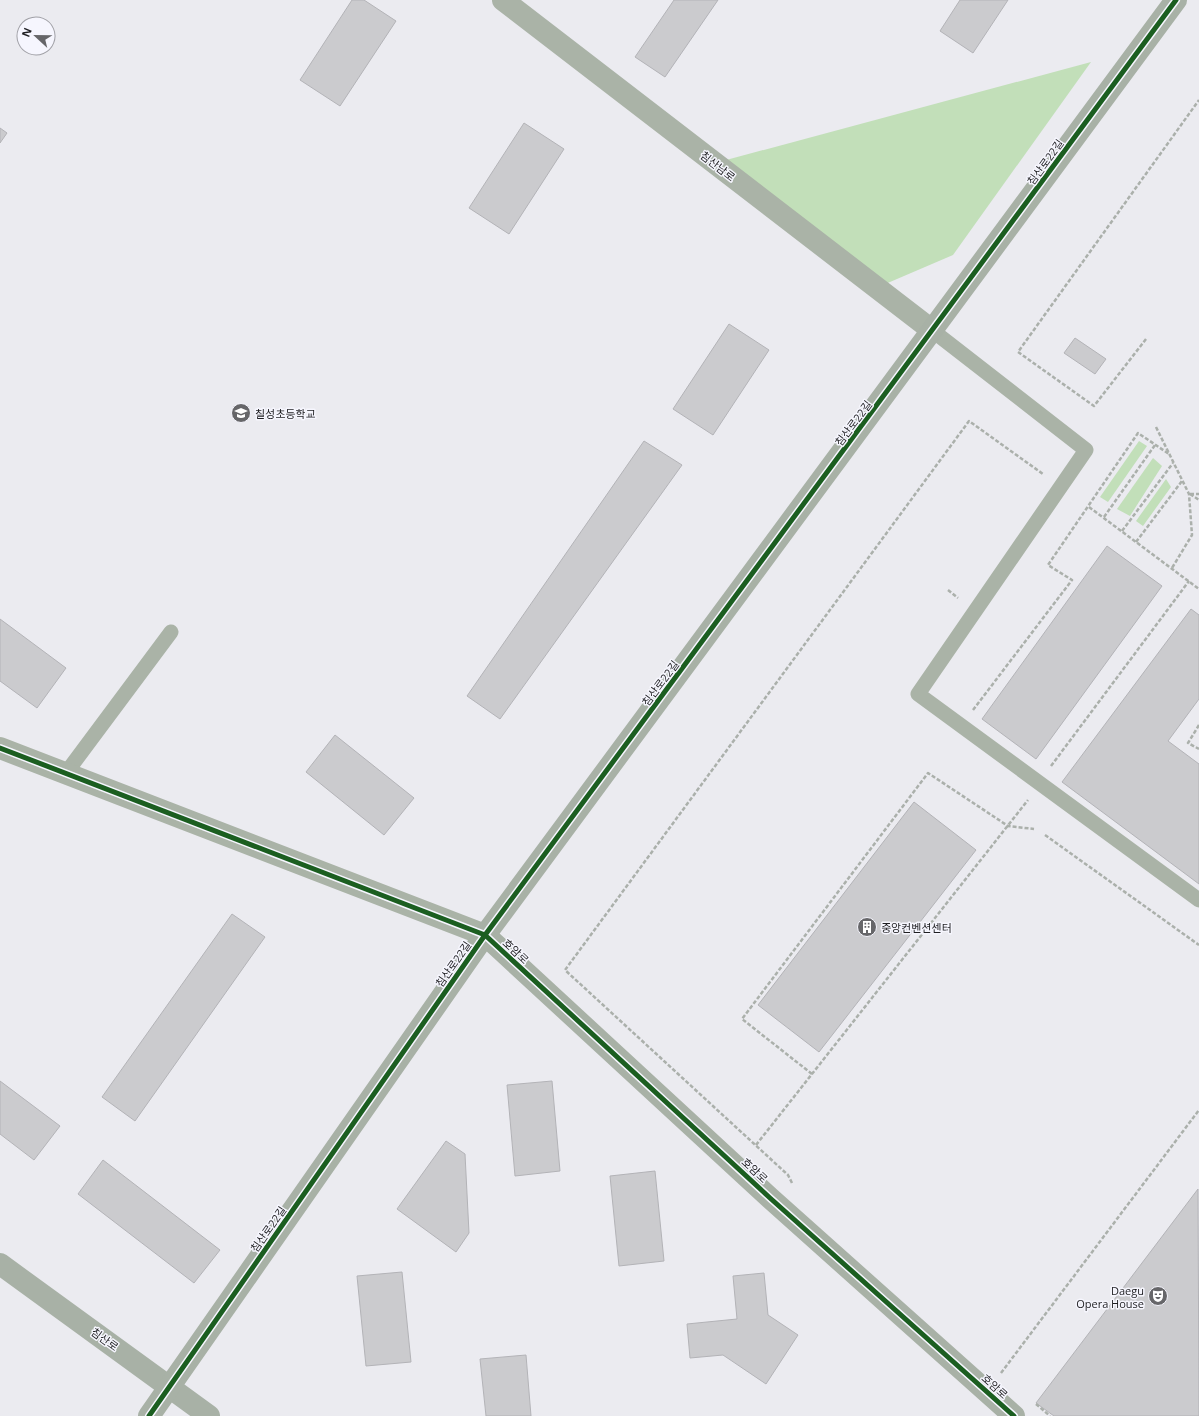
<svg xmlns="http://www.w3.org/2000/svg" width="1199" height="1416" font-family="'Open Sans','Noto Sans KR',sans-serif">
<style>
.green{fill:#c2dfb9}
.building{fill:#cbcbce;stroke:#b3b3b7}
.lines{fill:none;stroke-linecap:round;stroke-linejoin:round}
.path{stroke:#abb0ab;stroke-width:2.5;stroke-dasharray:4 2;stroke-linecap:butt}
.lane{stroke:#aab3a7;stroke-width:15}
.street{stroke:#aab3a7;stroke-width:22}
.secondary{stroke:#a8b1a6;stroke-width:22}
.cycleway-casing{stroke:#f6f6fe;stroke-width:8}
.cycleway{stroke:#1b5e20;stroke-width:5}
.labels{text-anchor:middle;dominant-baseline:central;stroke-width:3;stroke-linejoin:round;paint-order:stroke}
.street-label{font-size:11px;fill:#1e1e21;stroke:#f6f6fe}
.poi-label{font-size:11px;fill:#1e1e21;stroke:#f6f6fe;text-anchor:start}
</style>
<rect width="100%" height="100%" fill="#ebebf0"/>
<g class="green">
<polygon points="1091,62 953,255 876,288 715,163"/>
<polygon points="1139,441 1147,446 1108,502 1100,497"/>
<polygon points="1153,458 1162,466 1130,516 1117,509"/>
<polygon points="1166,479 1171,487 1143,526 1136,521"/>
</g>
<g class="building">
<polygon points="352,0 364,0 396,21 340,106 300,80"/>
<polygon points="674,0 718,0 665,77 635,57"/>
<polygon points="960,0 1008,0 973,53 940,31"/>
<polygon points="524,123 564,149 509,234 469,208"/>
<polygon points="0,128 7,133 0,143"/>
<polygon points="729,324 769,350 713,435 673,409"/>
<polygon points="1075,338 1106,359 1095,374 1064,353"/>
<polygon points="644,441 682,465 500,719 467,696"/>
<polygon points="1107,546 1162,586 1036,759 982,719"/>
<polygon points="1191,609 1199,615 1199,699 1168,741 1199,764 1199,884 1062,782"/>
<polygon points="0,619 66,668 37,708 0,681"/>
<polygon points="335,735 414,798 384,835 306,772"/>
<polygon points="914,802 976,850 819,1052 758,1005"/>
<polygon points="232,914 265,937 135,1121 102,1097"/>
<polygon points="0,1081 60,1126 34,1160 0,1134"/>
<polygon points="552,1081 560,1171 515,1176 507,1085"/>
<polygon points="446,1141 465,1154 469,1233 456,1252 397,1209"/>
<polygon points="103,1160 220,1250 194,1283 78,1194"/>
<polygon points="655,1171 664,1261 619,1266 610,1176"/>
<polygon points="1198,1189 1199,1416 1054,1416 1036,1403"/>
<polygon points="402,1272 411,1362 366,1366 357,1276"/>
<polygon points="764,1273 768,1315 798,1335 766,1384 723,1355 690,1358 687,1324 737,1319 733,1276"/>
<polygon points="526,1355 531,1416 486,1416 480,1359"/>
</g>
<g class="lines">
<g class="path">
<polyline points="1146,339 1094,406 1018,352 1199,100"/>
<polyline points="1156,427 1189,494 1192,535 1172,568"/>
<polyline points="1190,494 1199,500"/>
<polyline points="1190,494 1199,494"/>
<polyline points="1089,507 1199,589"/>
<polyline points="1104,517 1155,445"/>
<polyline points="1122,531 1173,463"/>
<polyline points="1136,542 1182,481"/>
<polyline points="948,590 958,598"/>
<polyline points="973,710 1072,580 1048,565 1138,433 1169,454"/>
<polyline points="1199,725 1188,743 1199,749"/>
<polyline points="1051,766 1189,581"/>
<polyline points="1045,835 1199,945"/>
<polyline points="812,1074 742,1019 928,773 1008,826 1034,829"/>
<polyline points="756,1145 1028,800"/>
<polyline points="792,1183 788,1175 565,970 969,421 1043,474 1042,475"/>
<polyline points="1001,1373 1199,1110"/>
<polyline points="1036,1404 1050,1416"/>
</g>
<g class="lane">
<polyline points="933,331 1086,450 918,694 1199,900"/>
<polyline points="66,773 171,632"/>
</g>
<g class="street">
<polyline points="503,0 933,331"/>
<polyline points="0,748 485,935"/>
</g>
<g class="secondary">
<polyline points="485,935 770,1198 1014,1416"/>
<polyline points="0,1264 209,1416"/>
<polyline points="149,1416 485,935 1176,0"/>
</g>
<g class="cycleway-casing">
<g id="cycleway">
<polyline points="0,748 485,935 770,1198 1014,1416"/>
<polyline points="149,1416 485,935 1176,0"/>
</g>
</g>
<use href="#cycleway" class="cycleway"/>
</g>
<defs>
<g id="school-disc" transform="scale(1)"><circle r="9.5" fill="#666669" stroke="#f6f6fe"/><path d="M0-5L7-2L0 1L-7-2ZM-4 1L0 2.5L4 1V4Q0 6-4 4Z" fill="#fff"/></g>
<g id="building-disc" transform="scale(1)"><circle r="9.5" fill="#666669" stroke="#f6f6fe"/><path d="M-4-6H4V6H1V3H-1V6H-4ZM-2.5-4.3h1.7v1.8h-1.7ZM.8-4.3h1.7v1.8H.8ZM-2.5-1h1.7V.8h-1.7ZM.8-1h1.7V.8H.8Z" fill="#fff"/></g>
<g id="theatre-disc" transform="scale(1)"><circle r="9.5" fill="#666669" stroke="#f6f6fe"/><path d="M-5-5.5Q0-4 5-5.5V0Q5 5 0 6Q-5 5-5 0ZM-3.3-2.5H-1v1.5H-3.3ZM1-2.5H3.3v1.5H1ZM-2.8 1Q0 5.5 2.8 1Z" fill="#fff"/></g>
</defs>
<g fill-rule="evenodd">
<use href="#school-disc" x="241" y="413"/>
<use href="#building-disc" x="867" y="927"/>
<use href="#theatre-disc" x="1158" y="1296"/>
</g>
<g class="labels">
<g class="street-label">
<text transform="translate(1045 162) rotate(-54)">침산로22길</text>
<text transform="translate(718 166) rotate(38)">침산남로</text>
<text transform="translate(853 423) rotate(-53)">침산로22길</text>
<text transform="translate(660 683) rotate(-53)">침산로22길</text>
<text transform="translate(516 951) rotate(43)">호암로</text>
<text transform="translate(453 964) rotate(-55)">침산로22길</text>
<text transform="translate(755 1170) rotate(43)">호암로</text>
<text transform="translate(268 1229) rotate(-55)">침산로22길</text>
<text transform="translate(105 1339) rotate(36)">침산로</text>
<text transform="translate(995 1386) rotate(42)">호암로</text>
</g>
<g class="poi-label">
<text x="255" y="413">칠성초등학교</text>
<text x="881" y="927">중앙컨벤션센터</text>
<text x="1144" y="1290" text-anchor="end">Daegu<tspan x="1144" dy="13">Opera House</tspan></text>
</g>
</g>
<g transform="translate(36 36) rotate(292)"><circle r="19" fill="#f6f6fe" stroke="#a0a0a6"/>
<path d="M0-3L7 15L0 10L-7 15Z" fill="#666669"/>
<text y="-6" font-size="11" font-weight="bold" text-anchor="middle" fill="#1e1e21">N</text>
</g>
</svg>
